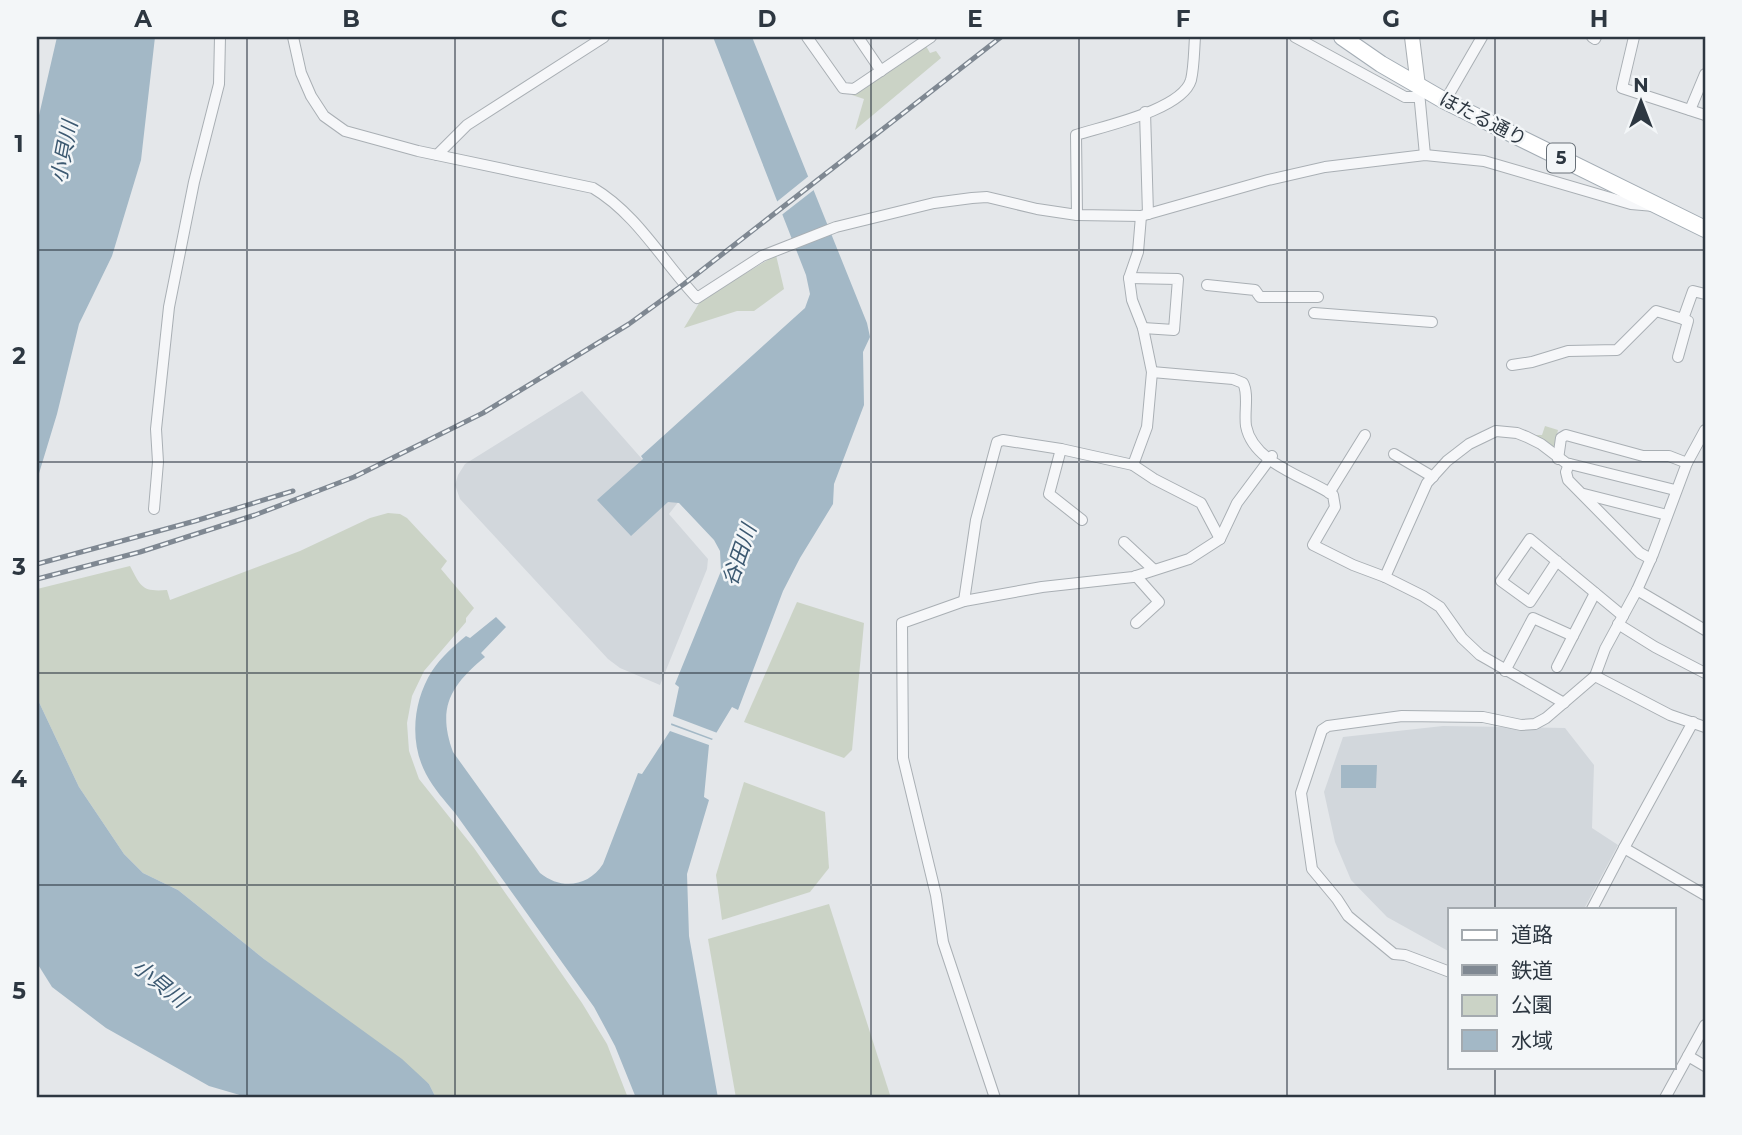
<svg xmlns="http://www.w3.org/2000/svg" width="1742" height="1135" font-family="Montserrat,'Noto Sans JP',sans-serif">
<style>
.built{fill:#d2d7dc}
.green{fill:#cbd3c6}
.water{fill:#a3b8c6}
.pier{fill:#e4e7ea}
.lines{fill:none;stroke-linecap:round;stroke-linejoin:round}
.street-casing{stroke:#a9afb4;stroke-width:12}
.secondary-casing{stroke:#a9afb4;stroke-width:16}
.primary-casing{stroke:#a4adb5;stroke-width:18}
.street{stroke:#f6f7f9;stroke-width:10}
.secondary{stroke:#fff;stroke-width:14}
.primary{stroke:#fff;stroke-width:16}
.rail-casing{stroke:#7f8892;stroke-width:5}
.rail{stroke:#f3f6f8;stroke-width:2.5;stroke-dasharray:8;stroke-linecap:butt}
.grid{fill:none;stroke:#2d3741;stroke-width:2;stroke-opacity:0.55}
.labels{text-anchor:middle;dominant-baseline:central;stroke-width:5;stroke-linejoin:round;paint-order:stroke}
.shield{fill:#f3f6f8;stroke:#687078;stroke-width:2}
.shield-label{font-size:18px;font-weight:bold;fill:#2d3741}
.street-label{font-size:19px;fill:#2d3741;stroke:#f3f6f8}
.water-label{font-size:21px;font-style:italic;fill:#3c5971;stroke:#f3f6f8}
.neatline{fill:none;stroke:#2d3741;stroke-width:2.5}
.grid-label{font-size:23px;text-anchor:middle;font-weight:bold;fill:#2d3741}
</style>
<rect width="100%" height="100%" fill="#e4e7ea"/>
<g class="built">
<polygon points="582,391 679,501 669,514 708,559 707,569 660,685 620,668 608,659 460,499 455,485 458,475 465,464"/>
<polygon points="1443,726 1565,728 1594,765 1592,828 1618,845 1584,909 1450,909 1450,952 1387,917 1351,880 1335,842 1324,792 1343,737"/>
</g>
<g class="green">
<polygon points="926,46 930,53 936,51 941,58 855,130 864,99 852,95"/>
<polygon points="776,255 784,289 754,311 737,311 684,328 701,300"/>
<polygon points="1545,426 1558,430 1554,449 1549,450 1536,435 1542,435"/>
<path d="M 388,513 L 400,514 L 407,518 L 447,561 L 441,569 L 474,608 L 466,618 L 466,622 L 424,671 L 412,696 L 407,723 L 409,751 L 419,779 L 474,848 L 582,1003 L 607,1044 L 628,1098 L 436,1098 L 429,1084 L 264,959 L 178,890 L 143,873 L 124,854 L 79,787 L 37,698 L 37,589 L 130,566 C 141,587 142,592 167,590 L 170,600 L 300,551 L 370,518 Z"/>
<polygon points="797,602 864,623 852,750 844,758 744,722"/>
<polygon points="744,782 825,812 829,868 810,892 722,920 716,875"/>
<polygon points="829,904 891,1098 736,1098 708,939"/>
</g>
<g class="water">
<polygon points="57,37 155,37 141,160 112,256 79,324 57,414 37,480 37,124"/>
<polygon points="713,37 752,37 867,323 870,337 863,352 864,405 834,484 833,504 800,558 783,591 738,710 732,707 712,740 671,725 679,687 675,684 721,571 720,551 714,540 679,503 668,502 631,536 597,500 643,459 641,456 805,308 810,294 806,275"/>
<path d="M 496,617 L 506,627 L 481,653 L 485,657 C 450,686 437,708 453,752 L 540,873 C 561,890 588,887 603,864 L 638,773 L 642,774 L 670,731 L 709,745 L 704,797 L 709,800 L 687,874 L 689,936 L 718,1098 L 636,1098 L 615,1046 L 594,1007 L 455,813 C 445,801 434,789 426,774 C 409,742 413,701 432,671 C 441,657 454,646 466,636 L 470,638 Z"/>
<polygon points="37,698 79,787 124,854 143,873 178,890 264,959 402,1059 429,1084 436,1098 250,1098 209,1086 106,1028 52,987 37,963"/>
<polygon points="1341,765 1377,765 1376,788 1341,788"/>
</g>
<g class="pier">
<polygon points="810,175 815,189 779,217 774,204"/>
<polygon points="670,715 720,734 716,740 668,722"/>
</g>
<g class="lines">
<g class="street-casing">
<g id="street">
<path d="M 293,37 L 301,73 L 311,96 L 324,116 L 345,131 L 418,151 L 593,188 C 637,214 663,262 697,298 L 762,256 L 836,227 L 934,203 L 972,198 L 987,197 L 1037,209 L 1077,215 L 1141,216 L 1268,180 L 1325,167 L 1425,155 L 1484,161 L 1631,204 L 1654,206"/>
<polyline points="807,37 843,88 854,89 931,37"/>
<polyline points="858,37 881,71"/>
<polyline points="1295,37 1405,97 1419,97"/>
<polyline points="1592,37 1595,39 1596,37"/>
<polyline points="1634,37 1622,88 1705,115"/>
<polyline points="1419,92 1425,155"/>
<polyline points="1445,101 1482,37"/>
<polyline points="1690,110 1705,74"/>
<polyline points="1145,112 1148,214"/>
<polyline points="437,155 467,125 604,37"/>
<path d="M 1077,215 L 1076,135 C 1104,126 1182,110 1191,80 C 1194,67 1194,51 1195,37"/>
<polyline points="1129,278 1178,279 1174,330 1143,328"/>
<polyline points="1207,285 1255,290 1260,297 1318,297"/>
<polyline points="1314,313 1432,322"/>
<polyline points="1678,357 1688,321 1683,319"/>
<polyline points="1512,365 1532,362 1568,351 1617,350 1656,311 1683,319 1693,291 1705,294"/>
<path d="M 1152,372 L 1233,379 L 1243,383 C 1249,394 1244,412 1246,426 C 1253,463 1304,476 1333,495 L 1335,507 L 1313,545 L 1353,565 L 1385,577 L 1423,596 L 1440,607 L 1462,638 L 1480,655 L 1564,703"/>
<polyline points="1061,449 1049,494 1082,520"/>
<polyline points="1394,454 1433,477"/>
<polyline points="1558,459 1561,438 1566,435 1643,456 1669,456 1687,463"/>
<polyline points="1569,464 1566,472 1568,480 1640,553 1651,559"/>
<polyline points="1133,465 1147,427 1152,372 1143,328 1132,300 1129,278 1138,252 1141,216"/>
<polyline points="1329,493 1365,435"/>
<polyline points="1584,494 1667,515"/>
<polyline points="154,509 158,462 156,429 169,307 194,182 219,84 220,37"/>
<polyline points="1124,542 1153,569"/>
<polyline points="1557,561 1530,602 1501,581 1530,539 1623,616"/>
<polyline points="1136,576 1159,602 1136,623"/>
<polyline points="1385,577 1427,483 1447,461 1469,444 1496,431 1517,433 1527,437 1541,444 1566,463 1675,490"/>
<polyline points="1637,590 1705,630"/>
<polyline points="964,601 976,520 997,442 1003,440 1061,449 1133,465 1154,479 1201,503 1220,539"/>
<polyline points="1618,624 1655,647 1705,673"/>
<polyline points="1557,667 1595,593"/>
<polyline points="1505,671 1533,618 1573,636"/>
<polyline points="1595,676 1670,715 1705,727"/>
<polyline points="1693,722 1624,848 1705,895"/>
<polyline points="1592,909 1624,848"/>
<polyline points="1450,972 1405,955 1394,954 1348,916 1337,899 1312,869 1301,793 1322,730 1328,726 1402,716 1483,717 1521,725 1535,724 1546,718 1595,676 1605,649 1637,590 1653,554 1687,463 1705,430"/>
<polyline points="1688,1056 1705,1066"/>
<polyline points="995,1098 943,942 936,895 903,758 902,623 964,601 1042,587 1133,577 1189,559 1220,539 1237,503 1272,456"/>
<polyline points="1665,1098 1705,1025"/>
</g>
</g>
<g class="secondary-casing">
<polyline id="secondary" points="1412,37 1418,86"/>
</g>
<g class="primary-casing">
<polyline id="primary" points="1342,37 1381,64 1445,101 1705,229"/>
</g>
<use href="#street" class="street"/>
<use href="#secondary" class="secondary"/>
<use href="#primary" class="primary"/>
<g class="rail-casing">
<g id="rail">
<polyline points="37,564 195,521 293,491"/>
<polyline points="37,579 140,552 255,515 354,477 483,413 629,324 684,284 1001,37"/>
</g>
</g>
<use href="#rail" class="rail"/>
</g>
<path class="grid" d="M 247,37 L 247,1098M 455,37 L 455,1098M 663,37 L 663,1098M 871,37 L 871,1098M 1079,37 L 1079,1098M 1287,37 L 1287,1098M 1495,37 L 1495,909M 37,250 L 1705,250M 37,462 L 1705,462M 37,673 L 1705,673M 37,885 L 1705,885M 1495,1067 L 1495,1098"/>
<g class="labels">
<rect class="shield" x="1547" y="143.5" width="28" height="29" rx="5"/>
<g class="shield-label">
<text x="1561" y="158">5</text>
</g>
<g class="street-label">
<text transform="translate(1483 119) rotate(27)">ほたる通り</text>
</g>
<g class="water-label">
<text transform="translate(64 152) rotate(-79)">小貝川</text>
<text transform="translate(739 555) rotate(-71)">谷田川</text>
<text transform="translate(160 983) rotate(39)">小貝川</text>
</g>
</g>
<rect width="1742" height="1135" fill="none" stroke="#f3f6f8" stroke-width="77"/>
<rect x="1448" y="908" width="228" height="161" fill="#f3f6f8" stroke="#a4aaaf" stroke-width="2"/>
<rect x="1462" y="930" width="35" height="10" fill="#ffffff" stroke="#a4aaaf" stroke-width="2"/>
<text x="1511" y="942" font-size="21" fill="#2d3741">道路</text>
<rect x="1462" y="965" width="35" height="10" fill="#7f8892" stroke="#a4aaaf" stroke-width="2"/>
<text x="1511" y="978" font-size="21" fill="#2d3741">鉄道</text>
<rect x="1462" y="995" width="35" height="21" fill="#cbd3c6" stroke="#a4aaaf" stroke-width="2"/>
<text x="1511" y="1012" font-size="21" fill="#2d3741">公園</text>
<rect x="1462" y="1030" width="35" height="21" fill="#a3b8c6" stroke="#a4aaaf" stroke-width="2"/>
<text x="1511" y="1048" font-size="21" fill="#2d3741">水域</text>
<g transform="translate(1641 102)" stroke="#f3f6f8" stroke-width="5" paint-order="stroke">
<path d="M0-5L12 26L0 18L-12 26Z" fill="#2d3741"/>
<text y="-10" font-size="19" font-weight="bold" text-anchor="middle" fill="#2d3741">N</text>
</g>
<rect x="38" y="38" width="1666" height="1058" class="neatline"/>
<g class="grid-label">
<text x="143" y="27">A</text>
<text x="351" y="27">B</text>
<text x="559" y="27">C</text>
<text x="767" y="27">D</text>
<text x="975" y="27">E</text>
<text x="1183" y="27">F</text>
<text x="1391" y="27">G</text>
<text x="1599" y="27">H</text>
<text x="19" y="152">1</text>
<text x="19" y="364">2</text>
<text x="19" y="575">3</text>
<text x="19" y="787">4</text>
<text x="19" y="999">5</text>
</g>
</svg>
